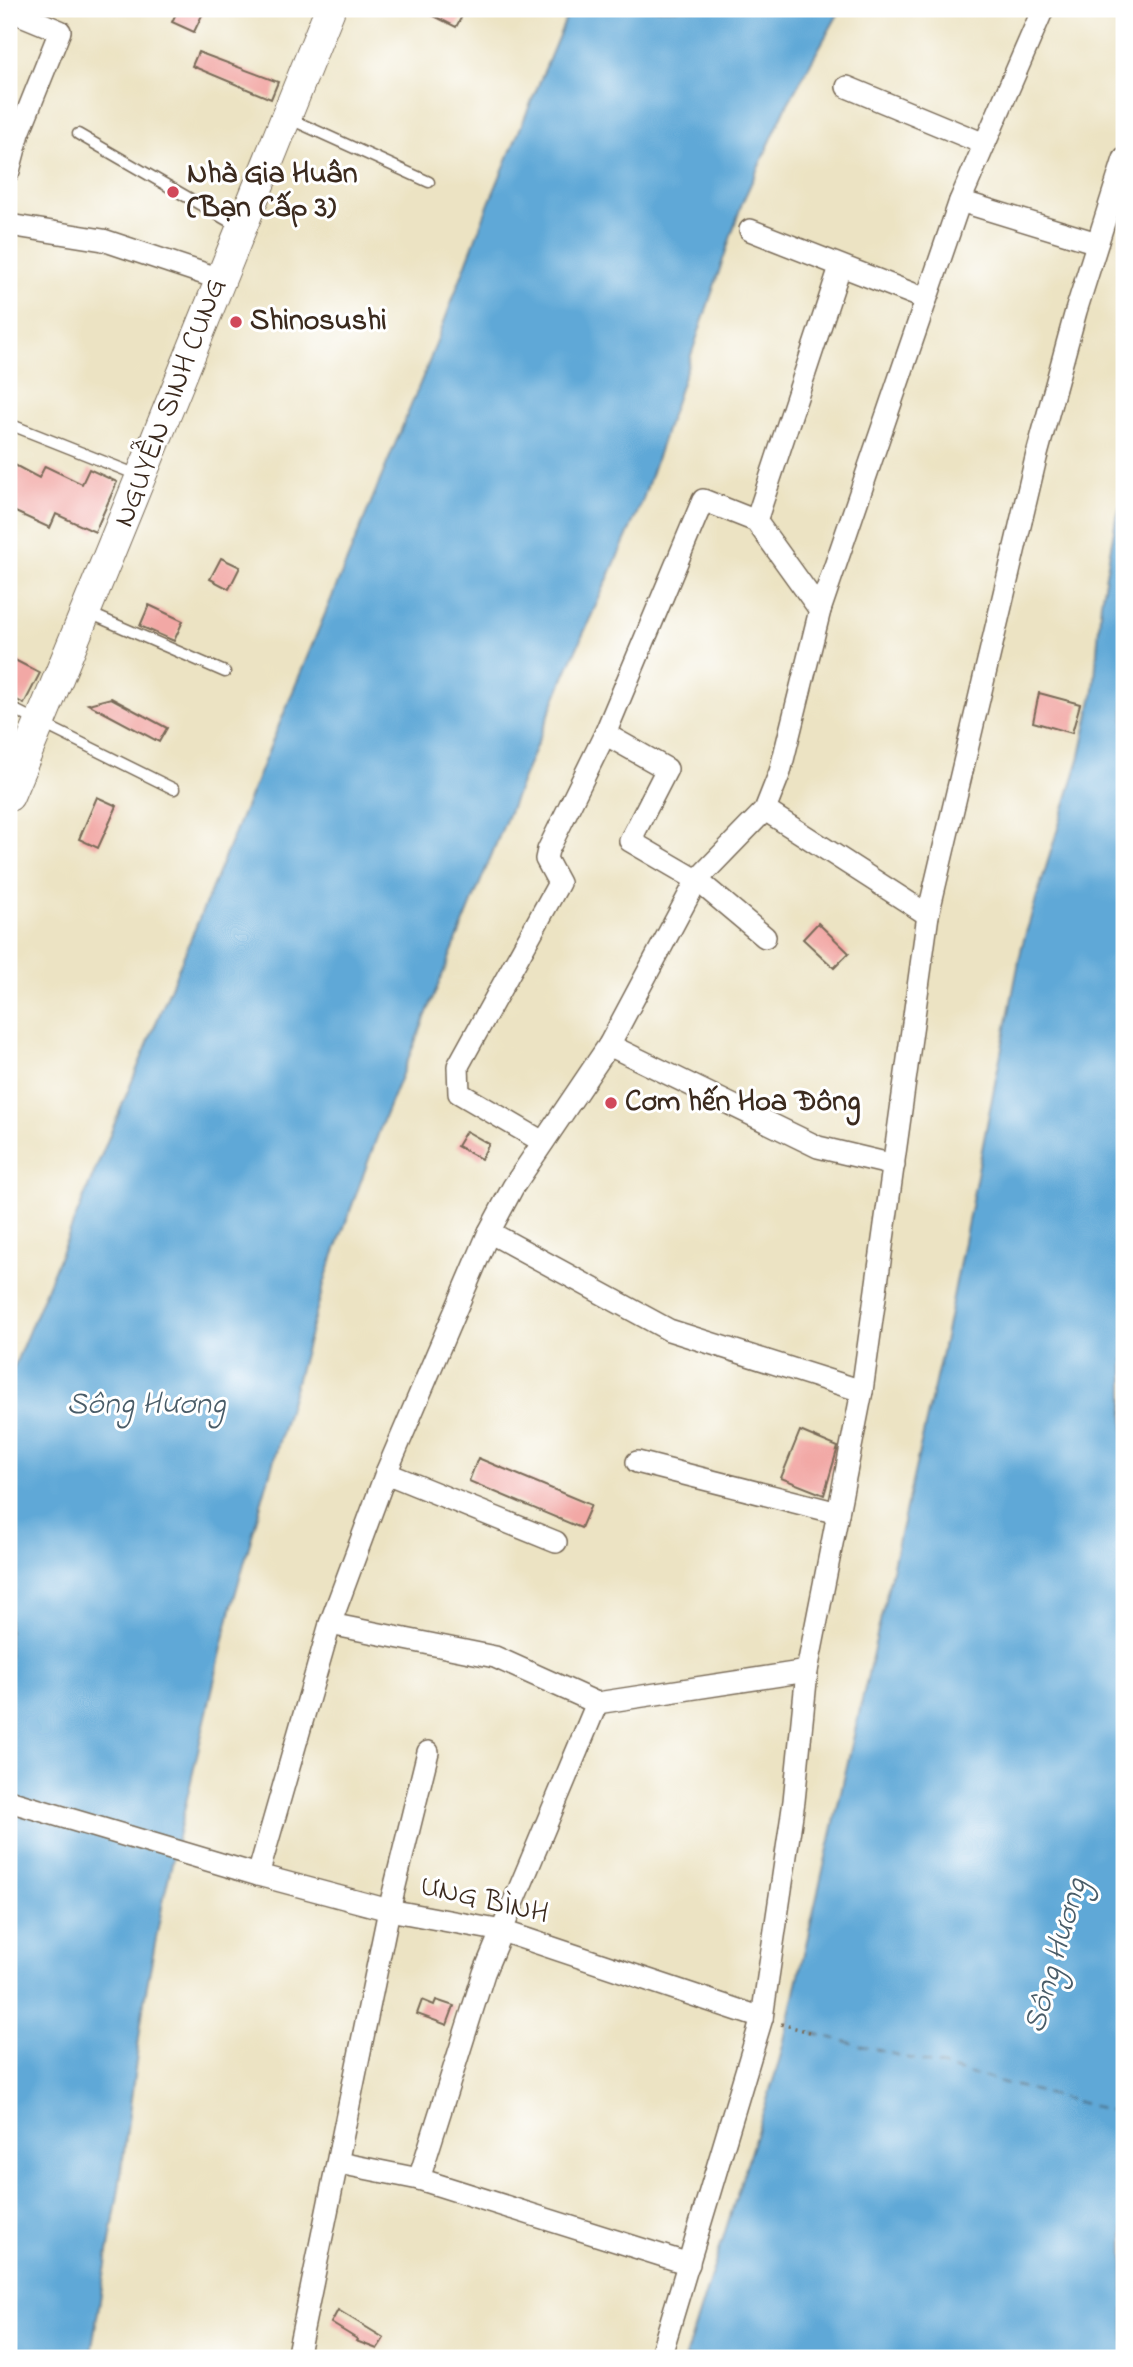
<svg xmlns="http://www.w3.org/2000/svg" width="1133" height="2367" font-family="'Indie Flower',sans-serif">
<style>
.water{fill:#5fa8d7;stroke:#4d697a;stroke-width:2}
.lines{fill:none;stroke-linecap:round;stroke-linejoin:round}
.ferry{stroke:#495c68;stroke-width:2;stroke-dasharray:9 7;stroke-linecap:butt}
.building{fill:#f2a8a5}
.lane-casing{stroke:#796b58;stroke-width:13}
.street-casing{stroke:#796b58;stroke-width:24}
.secondary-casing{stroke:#796b58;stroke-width:32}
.path{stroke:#796b58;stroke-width:3.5;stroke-dasharray:2 5;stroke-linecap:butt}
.lane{stroke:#fff;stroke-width:10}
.street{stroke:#fff;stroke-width:21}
.secondary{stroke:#fff;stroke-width:30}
.poi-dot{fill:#d1495b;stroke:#fff;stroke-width:2.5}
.labels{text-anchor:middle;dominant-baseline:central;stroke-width:6;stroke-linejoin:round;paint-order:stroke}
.poi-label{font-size:30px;font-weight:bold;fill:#3b2a1e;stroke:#fff;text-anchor:start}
.street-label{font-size:30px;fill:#3b2a1e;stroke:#fff}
.water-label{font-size:32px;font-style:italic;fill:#495c68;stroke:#fff}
</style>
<rect width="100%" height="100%" fill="#fff"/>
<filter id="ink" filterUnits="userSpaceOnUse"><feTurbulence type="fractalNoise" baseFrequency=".0143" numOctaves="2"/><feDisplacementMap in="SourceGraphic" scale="14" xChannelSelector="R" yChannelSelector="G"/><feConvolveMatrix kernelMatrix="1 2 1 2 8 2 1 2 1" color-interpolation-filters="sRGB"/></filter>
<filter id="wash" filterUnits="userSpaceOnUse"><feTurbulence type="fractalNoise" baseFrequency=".00686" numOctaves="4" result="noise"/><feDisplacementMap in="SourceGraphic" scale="28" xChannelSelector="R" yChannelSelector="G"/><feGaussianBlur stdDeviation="1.57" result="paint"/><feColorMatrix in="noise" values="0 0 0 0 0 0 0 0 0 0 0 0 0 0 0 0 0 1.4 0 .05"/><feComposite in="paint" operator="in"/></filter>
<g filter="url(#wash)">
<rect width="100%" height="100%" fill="#ece3c3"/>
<g class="water">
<polygon points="570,9 841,9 787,105 742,203 642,502 565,675 384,1118 327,1274 231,1609 164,1897 144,2001 119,2189 90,2358 9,2358 9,1379 429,362 489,203"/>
<polygon points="1124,497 1124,2358 685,2358 779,2062 944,1343 1022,946 1080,756 1094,690 1101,602 1116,519"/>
</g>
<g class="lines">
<polyline class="ferry" points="813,2033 1124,2114"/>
</g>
<g id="blocks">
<g class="building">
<polygon points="178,9 205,9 194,32 172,22"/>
<polygon points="420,9 466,9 456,27"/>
<polygon points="198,52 278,82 271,99 192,66"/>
<polygon points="9,462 39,478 45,466 82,484 89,469 117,482 95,532 56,514 50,528 9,509"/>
<polygon points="221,558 240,567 229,589 210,579"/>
<polygon points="149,605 183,621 174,641 140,626"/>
<polygon points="9,657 40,673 24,704 9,696"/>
<polygon points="1039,693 1080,704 1072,733 1033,722"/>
<polygon points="111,698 167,728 159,742 88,704"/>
<polygon points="97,797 117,806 98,848 79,839"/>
<polygon points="818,923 849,953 834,968 803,939"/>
<polygon points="466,1131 489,1144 481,1159 457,1146"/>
<polygon points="800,1431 838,1447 824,1495 781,1478"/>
<polygon points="478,1458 591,1505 581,1528 469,1481"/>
<polygon points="422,2000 434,2005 436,2000 454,2006 447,2025 417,2014"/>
<polygon points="338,2310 384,2338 377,2349 356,2341 357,2339 331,2323"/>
</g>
</g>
</g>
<g filter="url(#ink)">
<use href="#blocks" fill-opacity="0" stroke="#796b58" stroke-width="2"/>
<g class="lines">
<g class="lane-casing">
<g id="lane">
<polyline points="288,118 429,182"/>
<polyline points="78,134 239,227"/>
<polyline points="9,424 140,476"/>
<polyline points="89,613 225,672"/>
<polyline points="9,707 174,789"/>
</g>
</g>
<g class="street-casing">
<g id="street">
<polyline points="9,10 60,31 19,133 9,171"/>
<polyline points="847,87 982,143"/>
<polyline points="960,201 1097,243"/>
<polyline points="9,225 103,240 220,279"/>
<polyline points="750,230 926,299"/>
<polyline points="756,521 840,267"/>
<polyline points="605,734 667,769 630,841 697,880 765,937"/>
<polyline points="765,810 928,915"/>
<polyline points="609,1045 818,1147 894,1165"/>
<polyline points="543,1142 459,1093 458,1066 559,883 546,859 548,850 605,734 703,500 756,521 820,610"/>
<polyline points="489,1232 669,1330 862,1391"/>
<polyline points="637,1462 838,1513"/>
<polyline points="386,1473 556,1542"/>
<polyline points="330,1624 495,1657 597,1703 807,1671"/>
<polyline points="9,1801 258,1875 389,1910 502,1931 762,2018"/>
<polyline points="258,1875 330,1624 386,1473 489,1232 513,1187 609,1045 697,880 765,810 780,772 820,610 960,201 1043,9"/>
<polyline points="339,2163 419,2179 689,2264"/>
<polyline points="419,2179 484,1973 597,1703"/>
<polyline points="297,2358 389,1910 428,1752"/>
<polyline points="660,2358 762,2018 794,1801 807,1671 862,1391 928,915 1036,458 1076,311 1124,159"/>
</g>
</g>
<g class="secondary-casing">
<path id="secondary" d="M 9,796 C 119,535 223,272 330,9"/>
</g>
<polyline class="path" points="781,2024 813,2033"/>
<use href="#lane" class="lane"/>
<use href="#street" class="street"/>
<use href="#secondary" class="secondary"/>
</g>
</g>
<g class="poi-dot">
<circle cx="173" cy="192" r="7"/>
<circle cx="236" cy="322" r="7"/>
<circle cx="611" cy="1103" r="7"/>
</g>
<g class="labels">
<g class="poi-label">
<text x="187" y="175">Nhà Gia Huân<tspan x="187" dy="34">(Bạn Cấp 3)</tspan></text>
<text x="250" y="322">Shinosushi</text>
<text x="625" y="1103">Cơm hến Hoa Đông</text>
</g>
<g class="street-label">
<text transform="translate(171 403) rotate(-69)">NGUYỄN SINH CUNG</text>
<text transform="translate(484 1901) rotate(13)">ƯNG BÌNH</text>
</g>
<g class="water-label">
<text x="146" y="1405">Sông Hương</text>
<text transform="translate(1057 1956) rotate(-74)">Sông Hương</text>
</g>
</g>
<rect width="1133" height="2367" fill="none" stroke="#fff" stroke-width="35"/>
</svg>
